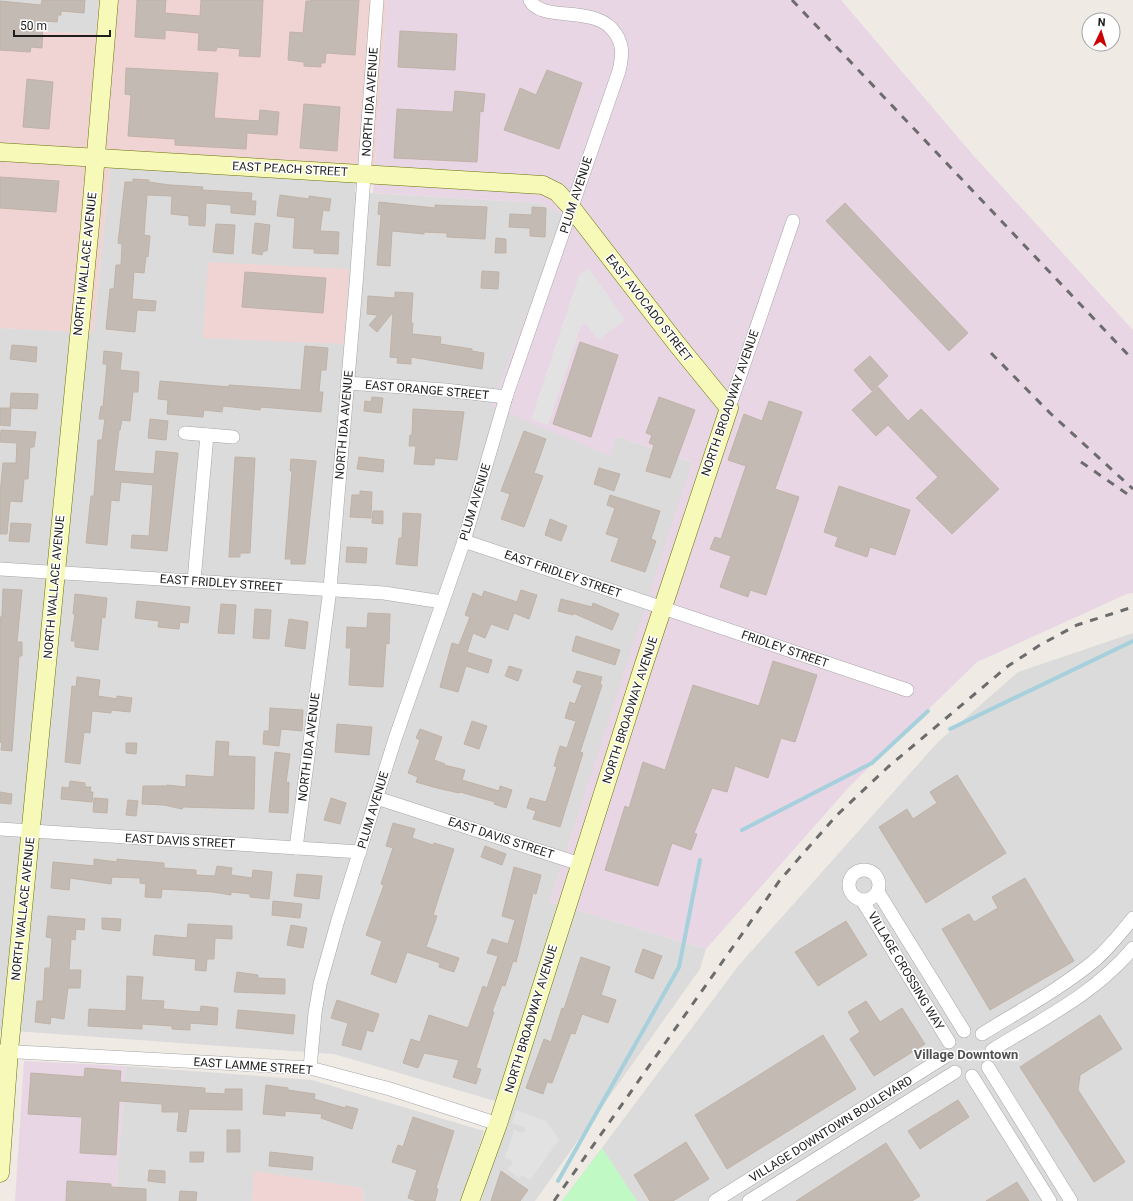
<svg xmlns="http://www.w3.org/2000/svg" width="1133" height="1201" font-family="Roboto,sans-serif">
<style>
.residential{fill:#dcdbdb}
.commercial{fill:#f0d4d3}
.industrial{fill:#e8d6e5}
.park{fill:#c1f9c5}
.parking{fill:#e2e2e2}
.lines{fill:none;stroke-linecap:round;stroke-linejoin:round}
.stream{stroke:#a5d0dc;stroke-width:4}
.building{fill:#c3bbb3;stroke:#c0b2a6}
.street-casing{stroke:#a5a5a5;stroke-width:14}
.secondary-casing{stroke:#697406;stroke-width:19}
.street{stroke:#fff;stroke-width:13}
.secondary{stroke:#f6f9b8;stroke-width:18}
.rail{stroke:#6c6c6c;stroke-width:3;stroke-dasharray:8 8;stroke-linecap:butt}
.labels{text-anchor:middle;dominant-baseline:central;stroke-width:3;stroke-linejoin:round;paint-order:stroke}
.street-label{font-size:12px;fill:#1e1e1e;stroke:#fff}
.neighbourhood-label{font-size:13px;font-weight:bold;fill:#515151;stroke:#fff}
</style>
<rect width="100%" height="100%" fill="#efebe4"/>
<g class="residential">
<polygon points="0,0 99,0 96,34 0,29"/>
<polygon points="112,150 357,165 355,192 541,203 564,216 610,455 616,436 694,463 550,902 706,949 700,969 535,1201 481,1201 509,1105 334,1054 0,1030 0,328 93,332"/>
<polygon points="1133,633 1133,1201 562,1201 739,965 938,742 1018,672"/>
<polygon points="126,1066 312,1080 484,1131 461,1201 364,1201 362,1188 255,1172 252,1201 115,1201"/>
</g>
<g class="commercial">
<polygon points="99,0 387,0 375,166 112,150 93,333 0,328 0,29 96,34"/>
<polygon points="208,262 349,269 344,344 203,338"/>
<polygon points="254,1171 362,1188 364,1201 252,1201"/>
</g>
<g class="industrial">
<polygon points="387,0 841,0 973,155 1133,330 1133,593 1127,594 977,662 849,787 706,949 550,902 692,462 616,436 610,456 491,406 564,216 541,203 373,193"/>
<polygon points="24,1061 126,1066 115,1201 15,1201"/>
</g>
<polygon class="park" points="602,1148 637,1201 562,1201"/>
<g class="parking">
<polygon points="589,268 625,320 598,340 586,324 581,326 548,425 531,419 579,275"/>
<polygon points="516,1110 546,1121 559,1140 530,1180 523,1175 519,1178 507,1169 513,1164 511,1160 505,1158 514,1130 522,1133 526,1130 524,1127 512,1123"/>
</g>
<g class="lines">
<g class="stream">
<polyline points="950,729 1133,641"/>
<polyline points="742,830 872,763 928,711"/>
<polyline points="558,1181 679,967 700,860"/>
</g>
</g>
<g class="building">
<polygon points="42,0 85,0 84,13 61,11 61,15 58,15 57,22 43,21 42,48 31,47 30,52 0,50 0,1 41,5"/>
<polygon points="137,0 166,0 165,13 200,16 201,0 263,0 260,57 239,56 240,49 217,47 216,51 198,50 199,33 165,30 165,39 135,37"/>
<polygon points="311,0 359,0 355,55 326,53 325,63 321,63 321,67 304,66 304,62 288,60 290,32 303,33 306,1 311,1"/>
<polygon points="400,31 457,34 455,70 398,67"/>
<polygon points="126,68 218,73 214,118 259,121 260,110 279,112 277,135 247,133 246,149 175,145 175,139 128,136 131,95 125,94"/>
<polygon points="547,70 582,83 559,149 504,130 520,88 536,95"/>
<polygon points="27,79 53,82 49,129 23,127"/>
<polygon points="455,91 485,94 483,112 480,111 477,162 394,158 397,109 453,112"/>
<polygon points="304,104 340,107 337,151 300,148"/>
<polygon points="0,177 59,181 56,212 0,208"/>
<polygon points="133,179 149,180 149,182 170,185 203,187 202,190 252,193 251,201 256,201 255,215 231,213 231,205 206,203 205,226 189,225 189,216 171,214 172,196 147,195 144,235 150,236 148,257 146,256 144,273 134,272 132,299 156,301 155,311 137,310 135,332 106,329 110,289 114,289 116,265 121,265 122,244 118,243 125,182 133,182"/>
<polygon points="280,195 309,199 309,196 331,199 329,211 323,210 320,231 339,232 338,254 314,253 314,249 293,248 295,218 277,216"/>
<polygon points="379,202 435,208 435,205 487,207 485,239 447,237 447,233 424,232 424,234 392,231 390,266 377,265 381,215 378,214"/>
<polygon points="845,203 968,333 949,351 826,221"/>
<polygon points="532,207 546,208 545,237 530,236 530,228 509,227 510,214 532,215"/>
<polygon points="255,223 270,225 267,251 263,251 262,255 252,253"/>
<polygon points="216,224 235,225 233,254 213,252"/>
<polygon points="496,238 506,239 506,253 495,253"/>
<polygon points="482,271 499,272 498,289 481,288"/>
<polygon points="245,272 326,278 323,313 242,307"/>
<polygon points="395,292 413,293 411,323 413,323 412,334 441,337 440,344 472,349 472,351 484,353 482,369 411,357 411,364 397,363 398,358 390,357 393,312 377,332 369,325 378,315 367,314 368,296 395,298"/>
<polygon points="580,342 618,355 591,437 553,424"/>
<polygon points="12,345 37,347 36,362 10,359"/>
<polygon points="305,346 328,348 326,370 321,370 319,392 323,392 321,412 261,407 260,410 223,406 222,412 204,410 203,417 167,414 168,400 158,399 160,381 229,387 229,385 301,390"/>
<polygon points="104,351 122,353 120,370 139,372 138,392 133,392 130,421 122,420 120,430 119,430 114,471 154,474 156,451 178,453 167,551 131,548 132,535 149,536 153,485 121,482 119,501 111,500 107,545 86,543 91,496 94,496 98,440 102,440 105,419 99,419 101,406 103,407 107,364 103,364"/>
<polygon points="870,356 888,376 872,391 854,370"/>
<polygon points="878,387 908,421 921,409 999,489 952,534 916,498 938,477 888,425 876,436 852,410"/>
<polygon points="11,393 38,394 37,409 10,408"/>
<polygon points="372,397 383,398 381,413 364,411 365,401 371,402"/>
<polygon points="659,397 695,410 670,478 646,471 654,445 649,443 652,435 646,433"/>
<polygon points="769,401 802,412 775,489 799,497 766,595 750,590 748,597 720,587 731,556 710,549 715,537 721,539 746,466 728,460 744,414 762,421"/>
<polygon points="0,408 11,408 10,426 0,425"/>
<polygon points="413,409 464,412 457,460 435,458 434,465 414,464 416,446 409,446 410,435 412,435"/>
<polygon points="150,419 168,421 166,440 148,438"/>
<polygon points="1,430 36,432 34,447 30,447 28,479 24,479 22,502 10,501 7,534 0,534 0,494 3,463 16,463 17,443 0,442"/>
<polygon points="524,431 546,439 534,473 543,476 524,527 501,519 510,494 501,491"/>
<polygon points="235,457 255,458 250,553 240,553 240,557 229,557"/>
<polygon points="359,457 384,460 383,472 357,469"/>
<polygon points="291,459 316,461 305,564 291,564 291,559 285,559 292,471 290,471"/>
<polygon points="599,468 620,474 614,491 594,484"/>
<polygon points="839,486 910,510 895,555 870,547 867,557 835,546 838,537 824,532"/>
<polygon points="360,491 372,492 371,518 350,517 352,495 360,495"/>
<polygon points="610,495 660,511 651,539 656,541 645,572 611,561 619,538 606,534 615,508 607,505"/>
<polygon points="373,511 383,511 383,524 372,523"/>
<polygon points="403,513 421,514 417,566 396,564 399,538 402,538"/>
<polygon points="550,519 567,526 561,541 545,535"/>
<polygon points="11,523 31,524 29,542 9,541"/>
<polygon points="347,547 367,548 366,563 346,562"/>
<polygon points="3,589 22,590 17,642 22,642 22,656 19,656 12,751 1,750 2,743 0,742 0,617 2,617"/>
<polygon points="521,590 537,595 529,619 514,613 508,630 491,624 485,638 473,633 467,652 492,660 488,673 466,666 458,692 440,687 452,643 459,645 470,617 465,615 473,593 482,597 484,591 517,602"/>
<polygon points="75,594 107,598 105,618 102,617 98,650 75,647 75,641 71,641 75,614 73,614"/>
<polygon points="561,599 592,607 593,603 619,614 612,630 573,613 573,615 558,611"/>
<polygon points="137,601 190,607 188,623 180,622 179,629 158,627 159,621 135,618"/>
<polygon points="221,604 236,605 234,634 218,633"/>
<polygon points="255,609 271,610 269,639 253,638"/>
<polygon points="368,613 390,614 389,644 386,643 383,687 349,685 351,648 346,648 347,627 367,628"/>
<polygon points="289,619 308,622 305,649 285,646"/>
<polygon points="576,636 620,650 615,665 572,651"/>
<polygon points="773,661 817,675 795,742 781,738 768,778 735,766 727,792 712,788 694,833 697,834 691,850 672,843 658,886 605,870 625,806 629,808 643,762 665,770 693,685 759,706"/>
<polygon points="509,666 522,670 518,681 505,676"/>
<polygon points="577,671 602,677 600,684 602,685 580,752 583,753 560,827 533,819 536,811 527,808 530,798 546,802 557,767 554,766 560,746 567,748 576,721 565,718 570,702 575,704 582,685 573,682"/>
<polygon points="77,677 100,680 98,696 117,699 117,696 132,698 130,712 111,710 111,713 92,711 90,733 84,732 80,764 65,762 72,686 76,687"/>
<polygon points="270,708 303,710 302,731 281,729 279,746 263,744 264,731 269,731"/>
<polygon points="472,721 487,726 479,749 464,744"/>
<polygon points="337,724 372,727 369,755 335,752"/>
<polygon points="420,729 442,737 434,760 445,764 444,765 465,770 462,780 499,791 500,786 512,790 506,808 494,804 495,802 460,792 459,793 437,788 416,782 418,777 408,773 420,740 416,738"/>
<polygon points="216,741 229,742 228,756 255,757 254,809 183,807 182,809 164,805 142,804 143,786 166,786 167,785 186,787 186,775 214,777"/>
<polygon points="126,743 137,743 136,754 126,753"/>
<polygon points="275,752 290,754 286,783 289,782 288,813 269,812"/>
<polygon points="957,775 1006,853 926,903 879,827 907,809 913,819 937,803 930,792"/>
<polygon points="70,781 85,783 85,787 91,787 90,792 93,792 92,802 61,799 62,787 69,788"/>
<polygon points="0,792 12,794 11,804 0,803"/>
<polygon points="94,798 108,799 107,813 93,812"/>
<polygon points="331,798 346,803 340,824 324,820"/>
<polygon points="128,800 138,801 136,816 126,815"/>
<polygon points="393,823 415,829 412,838 433,845 434,843 454,849 433,915 437,916 426,947 459,958 454,972 439,967 440,963 407,952 396,983 371,974 382,941 366,935 384,885 381,884 393,848 386,846"/>
<polygon points="485,846 506,854 502,865 481,857"/>
<polygon points="94,859 117,862 117,859 127,860 164,863 164,868 196,870 196,875 215,876 217,866 232,868 231,875 252,878 253,870 272,872 269,899 250,897 250,894 231,892 231,895 213,892 162,889 161,898 145,897 146,884 140,883 140,878 112,877 111,884 70,878 69,890 51,888 53,862 94,866"/>
<polygon points="514,867 541,875 536,894 533,893 516,962 513,961 505,986 502,985 492,1012 494,1012 476,1068 481,1069 476,1084 453,1077 459,1060 424,1053 418,1068 403,1063 411,1039 420,1042 429,1015 468,1028 483,986 487,988 498,956 487,953 492,939 508,944 515,920 502,916"/>
<polygon points="297,874 322,876 319,899 294,896"/>
<polygon points="1025,878 1074,961 990,1010 942,929 969,914 974,922 998,908 992,897"/>
<polygon points="273,901 302,904 300,918 272,915"/>
<polygon points="48,916 85,919 84,930 76,929 75,940 71,939 69,970 81,970 80,988 68,988 64,1019 51,1017 50,1024 35,1022 37,1001 43,1001 45,968 50,968 52,938 46,937"/>
<polygon points="102,918 121,919 120,931 102,929"/>
<polygon points="846,921 867,955 818,986 795,952"/>
<polygon points="188,924 232,926 232,939 215,938 214,959 207,959 206,971 195,970 196,959 153,955 155,935 187,938"/>
<polygon points="291,925 307,928 303,948 287,945"/>
<polygon points="643,949 662,956 653,979 635,972"/>
<polygon points="581,957 610,967 601,995 616,1000 608,1023 582,1014 575,1034 571,1033 552,1083 547,1082 543,1094 526,1088 544,1039 551,1042 562,1008 564,1009"/>
<polygon points="237,972 258,975 258,978 285,979 285,994 234,992"/>
<polygon points="127,976 143,977 141,1000 164,1001 163,1009 200,1012 201,1006 218,1008 217,1025 190,1023 190,1030 172,1029 172,1026 142,1024 142,1029 88,1026 89,1009 126,1011"/>
<polygon points="337,1000 379,1014 373,1032 367,1030 361,1050 342,1045 348,1023 331,1018"/>
<polygon points="866,1001 880,1022 902,1008 925,1044 874,1076 850,1039 860,1032 848,1012"/>
<polygon points="238,1010 295,1015 293,1034 236,1028"/>
<polygon points="1100,1015 1122,1049 1080,1075 1078,1090 1125,1162 1094,1182 1020,1067"/>
<polygon points="823,1035 856,1089 727,1169 695,1115"/>
<polygon points="85,1068 121,1071 120,1082 205,1088 205,1093 225,1094 225,1089 242,1089 242,1110 189,1109 186,1132 177,1131 179,1112 162,1112 162,1104 119,1101 116,1155 80,1153 82,1117 28,1114 31,1073 84,1077"/>
<polygon points="266,1085 288,1088 288,1090 315,1094 314,1099 345,1108 346,1106 358,1109 352,1129 321,1118 322,1114 285,1111 285,1116 263,1114"/>
<polygon points="958,1100 969,1117 920,1149 908,1131"/>
<polygon points="413,1117 454,1131 436,1188 438,1189 435,1201 417,1201 408,1198 417,1170 392,1162 398,1145 403,1147"/>
<rect x="227" y="1130" width="13" height="22"/>
<polygon points="686,1142 709,1179 673,1201 650,1201 634,1175"/>
<polygon points="886,1143 920,1196 912,1201 796,1201"/>
<polygon points="190,1152 204,1152 203,1162 190,1162"/>
<polygon points="270,1152 313,1157 312,1170 269,1166"/>
<polygon points="149,1170 165,1171 165,1183 148,1181"/>
<polygon points="501,1171 528,1190 520,1201 491,1201"/>
<polygon points="67,1181 111,1184 111,1187 146,1189 146,1201 66,1201"/>
<polygon points="1017,1182 1029,1201 986,1201"/>
<polygon points="180,1191 197,1192 196,1201 179,1201"/>
</g>
<g class="lines">
<g class="street-casing">
<g id="street">
<polyline points="347,383 445,390 506,397"/>
<polyline points="729,408 793,221"/>
<polyline points="185,433 233,437"/>
<polyline points="464,541 907,690"/>
<polyline points="0,569 384,593 442,602"/>
<polyline points="194,581 207,435"/>
<polyline points="377,798 580,864"/>
<polyline points="0,829 360,852"/>
<polyline points="296,848 330,589 356,285 377,0"/>
<circle cx="864" cy="885" r="15"/>
<polyline points="878,892 964,1031"/>
<polyline points="862,900 949,1042"/>
<path d="M 982,1034 C 1019,1011 1060,989 1094,961 C 1109,948 1121,933 1133,918"/>
<path d="M 992,1050 C 1041,1020 1096,993 1133,948"/>
<polyline points="0,1051 310,1068 390,1089 498,1124"/>
<polyline points="988,1067 1071,1201"/>
<path d="M 310,1068 L 315,1013 L 320,984 L 338,920 L 395,739 L 464,541 L 506,397 L 619,71 C 623,54 624,42 611,28 C 590,6 541,22 530,0"/>
<polyline points="972,1076 1050,1201"/>
<polyline points="715,1201 946,1056"/>
<polyline points="749,1201 955,1072"/>
</g>
</g>
<g class="secondary-casing">
<g id="secondary">
<polyline points="0,152 543,185 557,192 571,207 676,343 729,408 644,664 498,1124 470,1201"/>
<polyline points="0,1173 9,1051 90,225 109,0"/>
</g>
</g>
<use href="#street" class="street"/>
<use href="#secondary" class="secondary"/>
<g class="rail">
<polyline points="792,0 1133,360"/>
<polyline points="991,353 1050,413 1133,489"/>
<polyline points="1081,462 1133,498"/>
<polyline points="554,1201 780,880 836,816 888,767 1008,666 1040,645 1077,625 1133,607"/>
</g>
</g>
<g class="labels">
<g class="street-label">
<text transform="translate(370 102) rotate(-86)">NORTH IDA AVENUE</text>
<text transform="translate(290 169) rotate(3)">EAST PEACH STREET</text>
<text transform="translate(576 195) rotate(-72)">PLUM AVENUE</text>
<text transform="translate(85 264) rotate(-84)">NORTH WALLACE AVENUE</text>
<text transform="translate(649 308) rotate(52)">EAST AVOCADO STREET</text>
<text transform="translate(427 390) rotate(5)">EAST ORANGE STREET</text>
<text transform="translate(730 403) rotate(-71)">NORTH BROADWAY AVENUE</text>
<text transform="translate(344 425) rotate(-85)">NORTH IDA AVENUE</text>
<text transform="translate(475 502) rotate(-73)">PLUM AVENUE</text>
<text transform="translate(563 574) rotate(19)">EAST FRIDLEY STREET</text>
<text transform="translate(221 583) rotate(4)">EAST FRIDLEY STREET</text>
<text transform="translate(54 587) rotate(-85)">NORTH WALLACE AVENUE</text>
<text transform="translate(785 649) rotate(19)">FRIDLEY STREET</text>
<text transform="translate(630 710) rotate(-72)">NORTH BROADWAY AVENUE</text>
<text transform="translate(309 747) rotate(-83)">NORTH IDA AVENUE</text>
<text transform="translate(373 810) rotate(-73)">PLUM AVENUE</text>
<text transform="translate(501 838) rotate(18)">EAST DAVIS STREET</text>
<text transform="translate(180 841) rotate(3)">EAST DAVIS STREET</text>
<text transform="translate(23 909) rotate(-84)">NORTH WALLACE AVENUE</text>
<text transform="translate(906 971) rotate(59)">VILLAGE CROSSING WAY</text>
<text transform="translate(531 1019) rotate(-73)">NORTH BROADWAY AVENUE</text>
<text transform="translate(253 1066) rotate(4)">EAST LAMME STREET</text>
<text transform="translate(831 1129) rotate(-32)">VILLAGE DOWNTOWN BOULEVARD</text>
</g>
<g class="neighbourhood-label">
<text x="966" y="1054">Village Downtown</text>
</g>
</g>
<g transform="translate(1101 32) rotate(4)"><circle r="19" fill="#ffffff" stroke="#a5a5a5"/>
<path d="M0-3L7 15L0 10L-7 15Z" fill="#ca0204"/>
<text y="-6" font-size="11" font-weight="bold" text-anchor="middle" fill="#1e1e1e">N</text>
</g>
<path d="M14 30v6h96v-6" fill="none" stroke="#1e1e1e" stroke-width="2"/>
<text x="20" y="30" font-size="12" fill="#1e1e1e" stroke="#ffffff" stroke-width="3" paint-order="stroke">50 m</text>
</svg>
